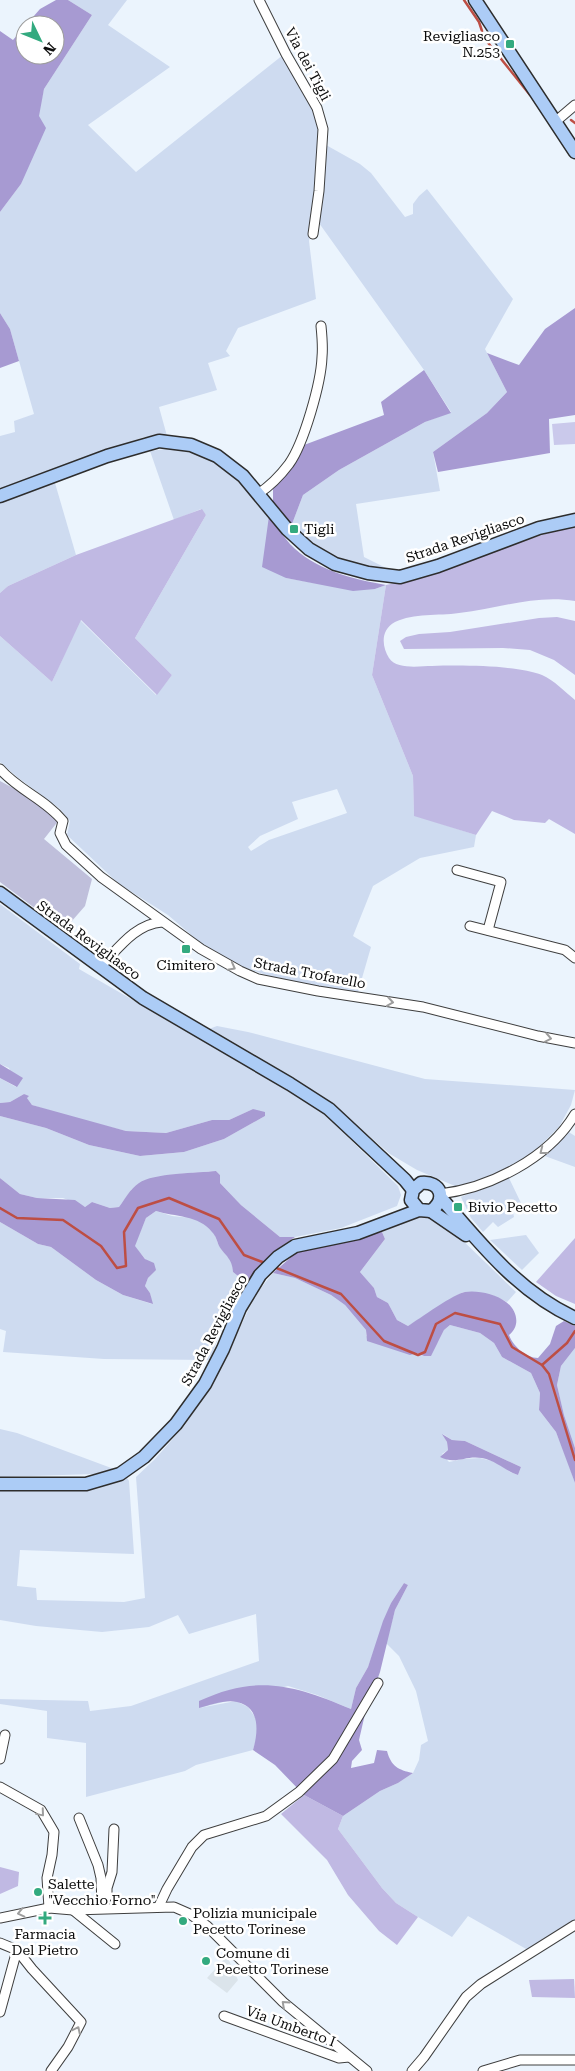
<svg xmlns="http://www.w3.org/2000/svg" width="575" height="2071" font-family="'Roboto Serif',serif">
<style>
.farmland{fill:#cedbf0;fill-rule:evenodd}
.green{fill:#c0b9e3}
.forest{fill:#a79ad2}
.cemetery{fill:#bfbfdb}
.pitch{fill:#cac9eb}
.plaza{fill:#dbe4eb}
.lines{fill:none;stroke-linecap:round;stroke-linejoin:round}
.stream{stroke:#bd4e44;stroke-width:2.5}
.street-casing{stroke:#3e3e3e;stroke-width:11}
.secondary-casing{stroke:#2d2d2d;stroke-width:15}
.street{stroke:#fff;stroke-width:9}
.secondary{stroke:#acccf6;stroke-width:12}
.oneway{stroke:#9d9d9d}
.poi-dot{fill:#33aa7f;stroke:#fff;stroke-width:2}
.labels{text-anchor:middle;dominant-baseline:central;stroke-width:5;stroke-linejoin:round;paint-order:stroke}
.poi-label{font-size:14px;fill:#0b0b0b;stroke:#fff;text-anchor:start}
.street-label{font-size:14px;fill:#0b0b0b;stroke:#fff}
</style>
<rect width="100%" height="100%" fill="#ebf4fd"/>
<g class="farmland">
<polygon points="68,0 127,0 108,25 170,67 88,125 136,172 283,55 314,111 319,130 317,188 309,241 316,299 238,328 226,351 230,356 208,363 217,390 159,407 167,436 144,437 0,489 0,436 15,432 14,421 34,414 10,329 0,313 0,212 21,184 44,89 92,15"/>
<polygon points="326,145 360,164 371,173 405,217 413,214 413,204 419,196 427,189 513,299 485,349 507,392 487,413 433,452 440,491 356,504 364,557 386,568 384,571 338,559 312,544 292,524 303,495 339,470 425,422 451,412 424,370 319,223"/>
<path d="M 166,449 L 191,452 L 214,461 L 244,483 L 269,516 L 286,578 L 314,583 L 375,589 L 386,585 L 372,675 L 413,776 L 414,815 L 476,835 L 474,847 L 420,858 L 373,886 L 353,936 L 371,947 L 358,992 L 311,985 L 266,975 L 229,962 L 203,945 L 168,915 L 119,884 L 67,835 L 70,821 L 59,808 L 17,777 L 0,762 L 0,636 L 52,682 L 80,620 L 156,695 L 172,675 L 135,638 L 206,515 L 201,509 L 174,520 L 150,451 ZM 337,789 L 347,813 L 269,840 L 251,851 L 248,847 L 260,836 L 298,819 L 292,802 Z"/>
<polygon points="55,483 76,555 8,586 0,593 0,503"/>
<polygon points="0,904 80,964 79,969 284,1087 326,1116 398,1186 401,1195 397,1206 341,1228 295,1237 280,1237 241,1205 220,1183 220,1175 216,1171 167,1175 132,1189 119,1207 110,1208 92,1202 85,1207 63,1198 37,1198 20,1194 0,1178 0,1116 46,1128 89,1145 140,1156 184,1152 224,1139 265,1116 253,1109 229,1120 212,1120 166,1133 126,1131 70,1117 32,1105 24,1094 10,1102 0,1103 0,1078 16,1087 9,1068 0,1064"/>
<polygon points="217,1026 248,1032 425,1079 575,1090 571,1105 559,1127 534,1152 505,1169 475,1182 455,1186 417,1170 390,1154 323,1097 209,1029"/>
<polygon points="567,1131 575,1136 575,1167 542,1155"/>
<polygon points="508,1176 521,1203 512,1208 514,1217 498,1227 493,1222 483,1232 471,1218 461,1197"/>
<polygon points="156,1211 172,1216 192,1218 206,1224 214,1233 219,1246 232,1262 233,1272 238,1276 243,1288 225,1319 210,1360 104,1359 3,1352 6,1331 0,1329 0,1222 38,1244 51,1247 96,1280 123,1295 152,1304 150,1293 145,1286 148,1278 155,1270 134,1246 146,1218"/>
<polygon points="418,1217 430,1218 456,1234 516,1292 507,1302 492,1295 463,1292 408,1326 397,1320 388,1303 377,1297 374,1288 360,1272 385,1239 382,1232"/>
<polygon points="526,1235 539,1253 522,1270 490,1240"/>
<path d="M 273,1273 L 295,1278 L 331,1295 L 345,1305 L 366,1330 L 366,1336 L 424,1356 L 438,1342 L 444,1330 L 450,1325 L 480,1333 L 494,1343 L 502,1357 L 531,1373 L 540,1393 L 539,1410 L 556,1432 L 566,1457 L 575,1483 L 575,1921 L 528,1950 L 468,1916 L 452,1937 L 418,1917 L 396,1903 L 382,1888 L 338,1829 L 343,1816 L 380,1791 L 398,1783 L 413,1773 L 419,1760 L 421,1745 L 428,1741 L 416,1691 L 399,1656 L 386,1643 L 395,1610 L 408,1585 L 404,1583 L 391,1603 L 368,1667 L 356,1688 L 351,1709 L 317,1695 L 288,1686 L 199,1708 L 236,1701 L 248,1707 L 257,1720 L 257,1737 L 253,1750 L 196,1765 L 185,1771 L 86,1797 L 86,1743 L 47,1738 L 47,1711 L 0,1704 L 0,1699 L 88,1701 L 90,1711 L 131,1706 L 259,1661 L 256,1614 L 189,1634 L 178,1615 L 149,1627 L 102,1632 L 36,1626 L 0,1620 L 0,1491 L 81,1491 L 97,1489 L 127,1478 L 129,1481 L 134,1554 L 20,1550 L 17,1586 L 36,1588 L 37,1600 L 124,1602 L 145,1598 L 136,1477 L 155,1459 L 185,1425 L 215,1379 L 256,1294 ZM 443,1434 L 452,1440 L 465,1441 L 521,1467 L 518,1475 L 510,1472 L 496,1462 L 480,1458 L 463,1459 L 449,1462 L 442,1454 L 448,1450 L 447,1442 Z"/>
<polygon points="575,1348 575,1448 564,1415 557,1385 561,1366"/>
<polygon points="0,1429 17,1433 114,1469 94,1474 0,1477"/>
</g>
<g class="green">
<polygon points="202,509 206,515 135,638 172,675 157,695 81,620 52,682 0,636 0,593 8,586 76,555"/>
<path d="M 575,526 L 575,601 C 535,594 498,609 459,613 C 438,616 414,613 395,622 C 380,630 382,647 389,658 C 397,670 420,666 432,666 C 460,665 517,665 542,675 C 554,680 565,692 575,700 L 575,834 L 549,819 L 545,823 L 514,820 L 492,811 L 476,835 L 414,816 L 413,776 L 372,675 L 386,585 C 451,573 510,541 575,526 Z"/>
<polygon points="557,617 575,621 575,675 554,660 530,650 503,648 404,649 400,641 406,637 419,634 450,632 539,618"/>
<polygon points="575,1238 575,1304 556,1296 536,1282"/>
<polygon points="304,1795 343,1816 338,1829 382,1888 396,1903 418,1917 397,1945 379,1931 348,1895 327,1860 281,1814"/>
<polygon points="0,1867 19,1872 18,1886 0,1894"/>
<polygon points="574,1979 575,1998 532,1997 529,1980"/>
</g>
<g class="forest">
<polygon points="56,0 68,0 92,15 44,89 39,116 46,128 21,184 0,212 0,31 13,40 25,26 25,55 55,55 55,25 26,25 40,9"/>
<polygon points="575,308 575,415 549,419 550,453 438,472 433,452 487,413 507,392 487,353 519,365 545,329"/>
<polygon points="0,313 10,329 19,361 0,368"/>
<polygon points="424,370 451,413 425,422 339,470 303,495 292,524 273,502 273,489 294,463 304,445 384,415 381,402"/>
<path d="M 269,516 C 276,525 283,536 290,544 C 315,570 352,579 386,585 L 375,589 L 353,591 L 286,578 L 262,567 Z"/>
<polygon points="0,1064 23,1078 17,1087 0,1078"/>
<polygon points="24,1094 29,1096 27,1098 32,1105 126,1131 166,1133 212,1120 229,1120 253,1109 265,1112 265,1116 224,1139 184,1152 140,1156 89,1145 46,1128 0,1116 0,1103 10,1102"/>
<path d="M 216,1171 L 220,1175 L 220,1183 L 241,1205 L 280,1237 L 295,1237 L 273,1252 L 243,1288 L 238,1276 L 233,1272 C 232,1258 226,1257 219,1246 C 217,1241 216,1236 212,1232 C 199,1215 175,1217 156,1211 L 146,1218 L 135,1246 L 145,1259 L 154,1263 L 156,1270 L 148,1278 L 145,1286 L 150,1293 L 153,1304 L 123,1295 L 96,1280 L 51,1247 L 38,1244 L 0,1222 L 0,1178 L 20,1194 L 37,1198 L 75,1200 L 85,1207 L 92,1202 L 110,1208 L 119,1207 C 125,1199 130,1189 139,1183 C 153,1173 198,1173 216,1171 Z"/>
<path d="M 382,1232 L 385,1239 L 360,1272 L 374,1288 L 377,1297 L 388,1303 L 397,1320 L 408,1326 C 419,1319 455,1293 465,1292 C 477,1290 496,1294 506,1302 C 517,1310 521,1326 509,1335 C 513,1346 526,1358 538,1358 L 550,1344 L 556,1326 L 564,1321 L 575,1326 L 575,1348 L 561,1366 L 557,1385 L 564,1415 L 575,1448 L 575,1483 L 556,1432 L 539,1410 L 540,1393 L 531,1373 L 502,1357 L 494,1343 L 480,1333 L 450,1325 L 444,1330 L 431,1356 L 424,1356 L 417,1353 L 410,1355 L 367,1341 L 366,1330 L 345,1305 L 331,1295 L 295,1278 L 273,1273 L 298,1251 Z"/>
<path d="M 442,1434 L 452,1440 L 465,1441 L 521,1467 L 518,1475 C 505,1471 497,1461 482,1458 C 465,1455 456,1465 440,1457 L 448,1450 L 447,1442 Z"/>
<path d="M 404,1583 L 408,1585 L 395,1610 L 380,1672 L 365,1714 L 359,1740 L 362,1750 L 352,1761 L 351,1768 L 374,1763 L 377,1750 L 387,1751 C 391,1766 398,1770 413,1773 L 398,1783 L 380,1791 L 343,1816 L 304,1795 L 275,1765 L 253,1750 C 258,1733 261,1707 237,1702 C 226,1699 210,1705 199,1708 L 199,1701 C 257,1674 294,1685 351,1709 L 356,1688 L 368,1667 L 383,1621 L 391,1603 Z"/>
</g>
<polygon class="cemetery" points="0,781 39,802 59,820 44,839 92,879 85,906 64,930 0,882"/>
<polygon class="pitch" points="575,422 575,444 554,445 552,424"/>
<polygon class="plaza" points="227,1956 238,1980 227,1993 207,1978"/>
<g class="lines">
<g class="stream">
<polyline points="464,0 479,22 482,31"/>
<polyline points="485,39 530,95"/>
<polyline points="571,120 575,123"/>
<polyline points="0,1208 17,1218 63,1220 101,1246 117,1268 126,1266 124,1232 138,1208 169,1198 219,1219 244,1255 265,1263"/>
<polyline points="274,1267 341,1294 384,1341 418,1355 425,1352 436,1324 455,1313 500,1324 512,1347 542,1365 549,1374 575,1460"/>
<polyline points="542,1365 567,1343 575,1331"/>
</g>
<g class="street-casing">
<g id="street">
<polyline points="259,0 286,54 317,108 323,129 319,191 313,234"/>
<polyline points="555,122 575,105"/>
<path d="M 258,494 C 270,486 280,476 289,464 C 304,443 321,383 322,357 C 323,347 322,336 321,326"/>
<path d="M 0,769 C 18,790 45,799 63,821 L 60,833 L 66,845 L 101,877 L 201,949 L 240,971 L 258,979 L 318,991 L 423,1007 L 538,1036 L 575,1043"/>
<polyline points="457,870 501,882 488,930"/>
<polyline points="470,926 565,950 575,958"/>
<path d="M 100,967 C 118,949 135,924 162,922"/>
<path d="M 440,1194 C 490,1188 549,1158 575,1114"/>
<polyline points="0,1759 5,1735"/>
<polyline points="0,1787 41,1810 54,1832 52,1855 47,1878 49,1908"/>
<polyline points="79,1818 98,1865 101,1878 102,1905 104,1908"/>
<polyline points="107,1897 107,1888 112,1872 114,1829"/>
<polyline points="159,1906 167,1889 192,1847 204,1835 266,1816 299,1792 333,1759 378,1683"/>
<polyline points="73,1910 115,1944"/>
<polyline points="0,1918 49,1908 73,1910 174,1907 190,1914 207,1926 283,2002 367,2071"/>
<polyline points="0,1943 17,1950 32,1969 81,2022 68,2047 51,2071"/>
<polyline points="0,2012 17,1950"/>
<polyline points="224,2016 339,2058 349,2057"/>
<polyline points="412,2071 424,2057 466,1997 481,1984 575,1925"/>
<polyline points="483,2071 520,2060 575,2060"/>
</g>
</g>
<g class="secondary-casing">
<g id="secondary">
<polyline points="475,0 575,152"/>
<polyline points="0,496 107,456 159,441 191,445 217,456 243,476 287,529 309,549 335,564 368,573 400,577 438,566 539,528 575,520"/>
<polyline points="0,893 143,998 290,1084 329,1109 405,1180 413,1190"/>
<path d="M 441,1198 C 481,1244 518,1292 575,1318"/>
<polyline points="431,1211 466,1235"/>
<path d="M 0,1484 L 86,1484 L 120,1474 L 144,1457 L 176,1424 L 205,1384 L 223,1349 L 240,1308 L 260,1275 L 278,1257 L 295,1246 L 358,1233 L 419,1210 L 431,1211 C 447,1199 441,1181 421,1183 L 413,1190 L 411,1200 L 419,1210"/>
</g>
</g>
<use href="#street" class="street"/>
<use href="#secondary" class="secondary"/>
</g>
<defs><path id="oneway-chevron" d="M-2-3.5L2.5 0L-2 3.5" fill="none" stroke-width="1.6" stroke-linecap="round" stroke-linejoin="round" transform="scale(1.25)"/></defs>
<g class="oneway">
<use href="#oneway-chevron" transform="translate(232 967) rotate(28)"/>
<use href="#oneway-chevron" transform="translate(390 1002) rotate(9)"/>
<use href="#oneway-chevron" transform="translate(548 1038) rotate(11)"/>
<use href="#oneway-chevron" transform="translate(543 1151) rotate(142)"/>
<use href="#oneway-chevron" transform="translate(41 1813) rotate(50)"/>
<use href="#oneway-chevron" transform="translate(21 1913) rotate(167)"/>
<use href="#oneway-chevron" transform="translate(285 2004) rotate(-138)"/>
<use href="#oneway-chevron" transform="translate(77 2030) rotate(-64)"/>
</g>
<g class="poi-dot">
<rect x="505" y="39" width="10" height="10" rx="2.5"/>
<rect x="289" y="524" width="10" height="10" rx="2.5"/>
<rect x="181" y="944" width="10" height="10" rx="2.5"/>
<rect x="453" y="1202" width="10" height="10" rx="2.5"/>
<circle cx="38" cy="1892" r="5"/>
<path d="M42.5 1910.5h5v5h5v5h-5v5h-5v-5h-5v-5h5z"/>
<circle cx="183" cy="1921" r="5"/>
<circle cx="206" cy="1961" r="5"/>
</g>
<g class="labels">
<g class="poi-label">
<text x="500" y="36" text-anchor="end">Revigliasco<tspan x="500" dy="16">N.253</tspan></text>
<text x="304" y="529">Tigli</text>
<text x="186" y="965" text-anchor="middle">Cimitero</text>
<text x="468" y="1207">Bivio Pecetto</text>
<text x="48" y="1884">Salette<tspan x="48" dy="16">"Vecchio Forno"</tspan></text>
<text x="193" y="1913">Polizia municipale<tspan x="193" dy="16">Pecetto Torinese</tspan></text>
<text x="45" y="1934" text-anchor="middle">Farmacia<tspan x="45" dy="16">Del Pietro</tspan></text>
<text x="216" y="1953">Comune di<tspan x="216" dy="16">Pecetto Torinese</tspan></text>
</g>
<g class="street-label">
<text transform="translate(308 64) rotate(62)">Via dei Tigli</text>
<text transform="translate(465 538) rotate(-19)">Strada Revigliasco</text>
<text transform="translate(89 940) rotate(36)">Strada Revigliasco</text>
<text transform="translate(310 973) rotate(11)">Strada Trofarello</text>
<text transform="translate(214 1330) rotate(-62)">Strada Revigliasco</text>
<text transform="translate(291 2026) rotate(20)">Via Umberto I</text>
</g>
</g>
<g transform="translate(40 40) rotate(133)"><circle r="24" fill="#ffffff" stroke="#9d9d9d"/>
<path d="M0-4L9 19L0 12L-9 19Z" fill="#33aa7f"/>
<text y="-8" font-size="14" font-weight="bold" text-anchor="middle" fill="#0b0b0b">N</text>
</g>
</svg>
